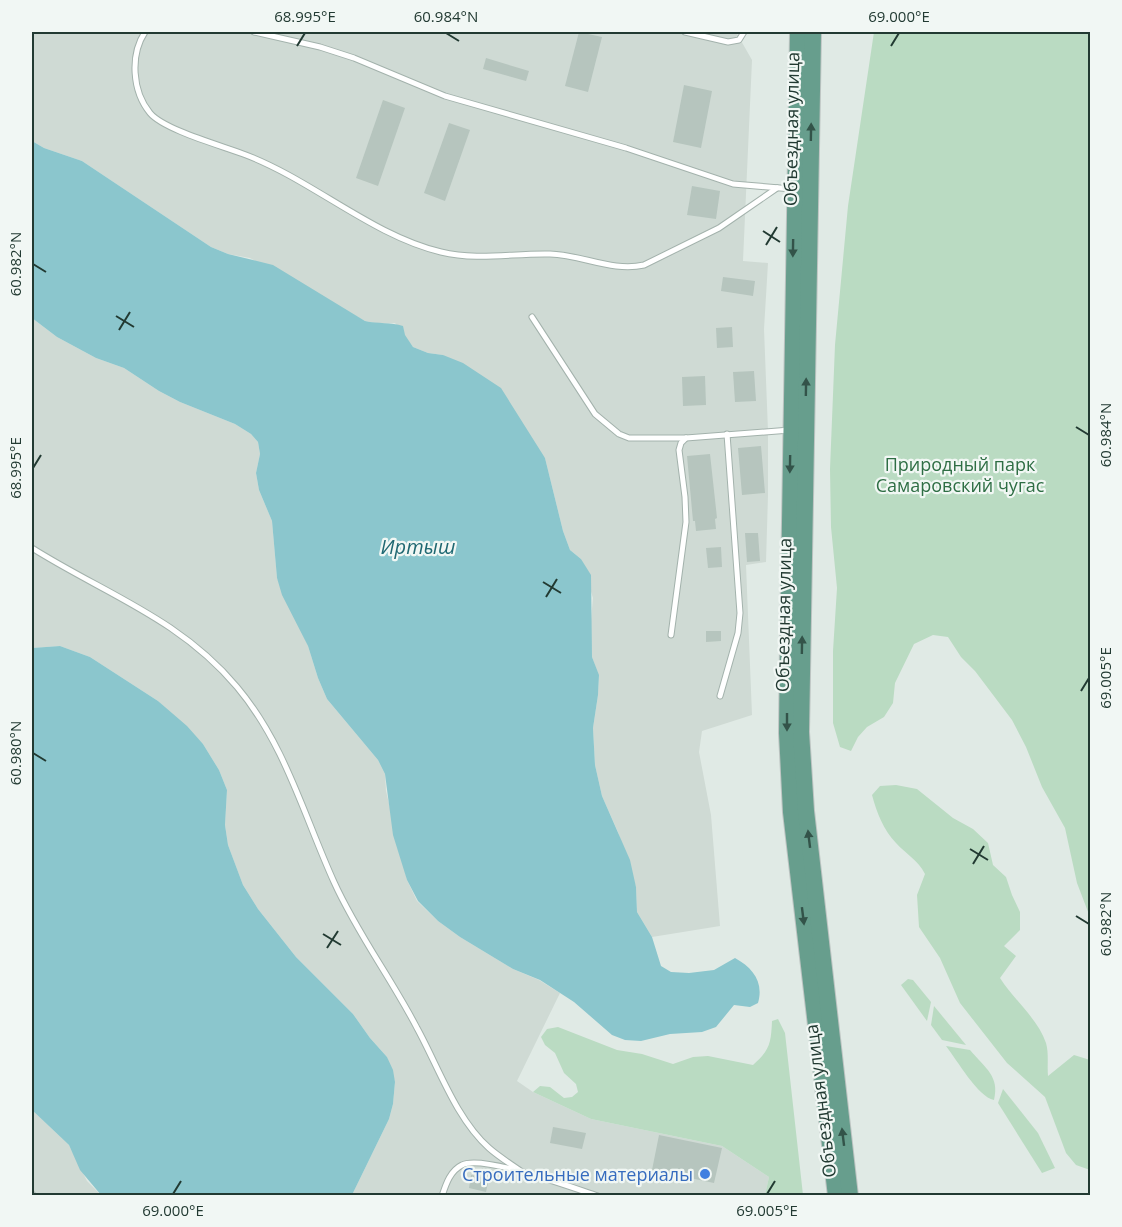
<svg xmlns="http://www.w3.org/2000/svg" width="1122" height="1227" font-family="'Open Sans',sans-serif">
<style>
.built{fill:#cfdad4}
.green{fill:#badbc2}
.water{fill:#8bc6cd}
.building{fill:#b6c5be}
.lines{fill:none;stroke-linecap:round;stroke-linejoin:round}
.service-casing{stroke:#a3b2ac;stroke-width:7}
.primary-casing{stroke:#bdc4c2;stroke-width:18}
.service{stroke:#fff;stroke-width:5}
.primary{stroke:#679e8d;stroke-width:16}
.oneway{fill:#335349}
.ticks{fill:none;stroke:#223a32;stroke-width:2}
.shop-dot{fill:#3f7fe0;stroke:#f1f7f4;stroke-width:2}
.labels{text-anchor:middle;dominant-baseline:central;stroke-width:4.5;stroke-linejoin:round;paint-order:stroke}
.street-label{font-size:18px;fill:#223a32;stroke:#f1f7f4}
.park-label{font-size:18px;fill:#2e6e44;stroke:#f1f7f4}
.shop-label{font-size:18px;fill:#366cbe;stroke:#f1f7f4;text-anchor:end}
.water-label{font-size:20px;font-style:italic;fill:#1f6872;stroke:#f1f7f4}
.neatline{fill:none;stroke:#223a32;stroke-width:2}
.ticks-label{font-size:15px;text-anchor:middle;fill:#223a32}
</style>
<rect width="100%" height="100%" fill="#e0eae5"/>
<g class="built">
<polygon points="32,32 736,32 752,60 743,261 768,263 764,329 768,431 768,495 766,562 746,565 752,715 702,731 699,752 711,815 720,926 652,937 637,912 636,887 618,832 602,796 595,765 593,728 598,695 599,676 592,657 590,631 593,598 581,559 570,550 563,531 545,458 443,355 428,353 413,347 395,323 379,324 365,321 250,258 228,254 211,247 82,161 44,148 32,141"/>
<polygon points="32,318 57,337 96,358 124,368 159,391 180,402 235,424 251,434 258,442 260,454 256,473 259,490 272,521 277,578 308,646 318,678 327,699 378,760 385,774 386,791 407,880 417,901 438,921 460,937 513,969 539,980 560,993 517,1081 533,1092 591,1119 722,1146 769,1177 765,1195 352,1195 389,1119 393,1104 395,1082 387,1057 370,1038 353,1014 296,957 258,909 243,885 228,845 225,825 227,790 219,770 203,744 158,701 90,657 60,646 32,648"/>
<polygon points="32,1110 69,1145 87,1181 101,1195 32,1195"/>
</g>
<g class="green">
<polygon points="874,32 1090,32 1090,917 1077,883 1065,828 1042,787 1026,747 1012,720 975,671 961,657 948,637 933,635 914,644 895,683 893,703 884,717 867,727 858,737 851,751 840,747 833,723 833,651 837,588 831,527 830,469 835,345 848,206"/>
<path d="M 896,785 L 917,789 L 953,818 L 973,829 L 988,843 L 993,865 L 1006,877 L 1012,895 L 1020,912 L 1020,930 L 1004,946 L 1016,956 L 1000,978 C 1014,1000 1038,1019 1046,1043 C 1049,1053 1047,1066 1048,1076 L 1074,1055 L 1090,1060 L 1090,1170 L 1076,1165 L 1066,1153 L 1045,1097 L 1007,1063 L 960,1003 L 940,958 L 919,927 L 917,895 L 925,874 C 918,860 906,854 896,843 C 883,829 877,813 872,795 L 880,786 Z"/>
<polygon points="908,979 913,980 931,1002 927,1021 901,985"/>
<polygon points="934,1006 966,1045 942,1040 931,1025"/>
<path d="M 778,1019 L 785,1033 L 803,1195 L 765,1195 L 769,1177 L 722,1146 L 591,1119 L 533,1092 L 540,1086 L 550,1087 L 564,1098 L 572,1097 L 578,1092 L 576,1084 L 564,1073 L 555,1053 L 545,1045 L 541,1037 L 547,1029 L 558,1027 L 617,1050 L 642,1054 L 673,1064 L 693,1057 L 708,1056 L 753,1065 C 770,1050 771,1043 772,1021 Z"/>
<path d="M 946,1046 L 970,1050 C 985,1068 1000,1076 994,1100 C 978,1097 957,1060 946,1046 Z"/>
<polygon points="1003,1089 1038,1133 1055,1168 1042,1173 998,1103"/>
</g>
<g class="water">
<path d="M 32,141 L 44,148 L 82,161 L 211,247 L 228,254 L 273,265 L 365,321 C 378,324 391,322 403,326 L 405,335 L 413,347 L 428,353 L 443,355 L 463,363 L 501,388 L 545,458 L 563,531 L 570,550 L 581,559 L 591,575 L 592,657 L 599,675 L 598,695 L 593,728 L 595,765 L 602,796 L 630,860 L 636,887 L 637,912 L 652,937 L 661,966 L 671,972 L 689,973 L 714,970 L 735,958 C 753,968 764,982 758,1003 L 750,1007 L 734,1005 L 716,1027 L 702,1032 L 670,1034 L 641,1041 L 625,1040 L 612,1035 L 574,1002 L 540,980 L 513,969 L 460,937 L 438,921 L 418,901 L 407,880 L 393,835 L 385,774 L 378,760 L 327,699 L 318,678 L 308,646 L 282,595 L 277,578 L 272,521 L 259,490 L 256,473 L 260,454 L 258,442 L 251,434 L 235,424 L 180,402 L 159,391 L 124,368 L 96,358 L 57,337 L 32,318 Z"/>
<polygon points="60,646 90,657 158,701 187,726 203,744 219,770 227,790 225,825 228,845 243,885 258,909 296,957 353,1014 370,1038 387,1057 393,1070 395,1082 393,1104 389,1119 352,1195 101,1195 80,1170 69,1145 32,1110 32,648"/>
</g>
<g class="building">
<polygon points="579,32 602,37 588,92 565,86"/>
<polygon points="486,58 529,71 526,81 483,69"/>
<polygon points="684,85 712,91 701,148 673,142"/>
<polygon points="383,100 405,108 378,186 356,178"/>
<polygon points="449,123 470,130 445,201 424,193"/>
<polygon points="692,186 720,191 716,219 687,215"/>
<polygon points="723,277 755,281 753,296 721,291"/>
<polygon points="732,327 733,347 717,348 716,328"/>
<polygon points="754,371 756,401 735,402 733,372"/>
<polygon points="705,376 706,405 683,406 682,377"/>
<polygon points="761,446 765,493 742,495 738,448"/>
<polygon points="710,454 717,518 715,519 716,529 696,531 695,521 693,521 687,456"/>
<polygon points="745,533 758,533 760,561 747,562"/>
<polygon points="721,547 722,567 708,568 706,548"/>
<polygon points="706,631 721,631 721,641 706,642"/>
<polygon points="553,1127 586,1133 582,1149 550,1143"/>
<polygon points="659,1135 722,1148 714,1183 652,1170"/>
<polygon points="471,1175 489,1178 486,1192 469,1188"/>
</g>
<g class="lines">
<g class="service-casing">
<g id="service">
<path d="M 145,32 C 130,55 132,91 150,113 C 164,130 223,146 246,155 C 312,180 373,236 441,252 C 478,261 513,253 550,254 C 583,255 612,272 644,265 L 719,228 L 777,188"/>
<polyline points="254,32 320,47 354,58 445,96 626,148 733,184 792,189"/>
<polyline points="685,32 728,42 739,40 744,32"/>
<polyline points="532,317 595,414 619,434 629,438 686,438 790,430"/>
<path d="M 32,548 C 105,594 179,618 237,687 C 285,744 304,816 334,882 C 357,933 391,978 417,1028 C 438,1066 456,1119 489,1148 C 499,1157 511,1164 522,1172"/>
<polyline points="671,635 686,522 685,497 679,450 681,443 686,438"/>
<polyline points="720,696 738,633 740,613 727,434"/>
<polyline points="32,1194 34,1196"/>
<path d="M 442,1196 C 446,1184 450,1171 462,1165 C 482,1154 573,1188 598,1196"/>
</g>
</g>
<g class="primary-casing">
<g id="primary">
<polyline points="798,32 788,645 787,733 791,812 836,1196"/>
<polyline points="813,32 801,732 806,811 850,1196"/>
</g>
</g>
<use href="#service" class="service"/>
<use href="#primary" class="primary"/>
</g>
<defs><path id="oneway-solid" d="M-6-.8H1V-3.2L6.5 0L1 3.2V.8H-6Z" transform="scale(1.5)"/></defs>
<g class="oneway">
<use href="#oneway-solid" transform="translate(811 132) rotate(-89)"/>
<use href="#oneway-solid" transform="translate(793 248) rotate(91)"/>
<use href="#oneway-solid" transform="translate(806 387) rotate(-89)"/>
<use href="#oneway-solid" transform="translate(790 464) rotate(91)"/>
<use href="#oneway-solid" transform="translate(802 645) rotate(-89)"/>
<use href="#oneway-solid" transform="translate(787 722) rotate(90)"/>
<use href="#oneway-solid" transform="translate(809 839) rotate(-97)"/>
<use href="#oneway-solid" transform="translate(803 916) rotate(83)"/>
<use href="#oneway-solid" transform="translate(843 1137) rotate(-97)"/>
</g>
<path class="ticks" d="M 446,33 L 459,41M 297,46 L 305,33M 891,46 L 899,33M 763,231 L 780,242M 766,245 L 777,227M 33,264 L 46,272M 116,316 L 134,327M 119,330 L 130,312M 1076,427 L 1089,435M 33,468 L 41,455M 543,582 L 561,593M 546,597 L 557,579M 1081,691 L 1089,678M 33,753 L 46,761M 970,849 L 988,860M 973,864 L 984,846M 1076,916 L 1089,924M 323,934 L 341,945M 327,948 L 338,931M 173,1194 L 181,1181M 767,1194 L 775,1181"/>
<circle class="shop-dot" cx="705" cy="1174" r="6"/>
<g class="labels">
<g class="street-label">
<text transform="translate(791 129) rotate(-89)">Объездная улица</text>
<text transform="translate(783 615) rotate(-89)">Объездная улица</text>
<text transform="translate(820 1101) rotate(-97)">Объездная улица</text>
</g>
<g class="park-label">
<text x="960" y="464">Природный парк<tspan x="960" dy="21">Самаровский чугас</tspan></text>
</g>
<g class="shop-label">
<text x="693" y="1174">Строительные материалы</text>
</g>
<g class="water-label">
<text x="418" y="546">Иртыш</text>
</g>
</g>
<rect width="1122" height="1227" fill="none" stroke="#f1f7f4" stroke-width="66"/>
<rect x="33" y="33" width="1056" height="1161" class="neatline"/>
<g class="ticks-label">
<text x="305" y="22">68.995°E</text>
<text x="446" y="22">60.984°N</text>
<text x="899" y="22">69.000°E</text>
<text transform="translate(16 264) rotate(-90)" y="5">60.982°N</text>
<text transform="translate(1106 435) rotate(-90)" y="5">60.984°N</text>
<text transform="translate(16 468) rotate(-90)" y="5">68.995°E</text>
<text transform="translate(1106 678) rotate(-90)" y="5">69.005°E</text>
<text transform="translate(16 753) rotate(-90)" y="5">60.980°N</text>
<text transform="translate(1106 924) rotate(-90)" y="5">60.982°N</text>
<text x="173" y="1216">69.000°E</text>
<text x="767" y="1216">69.005°E</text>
</g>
</svg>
